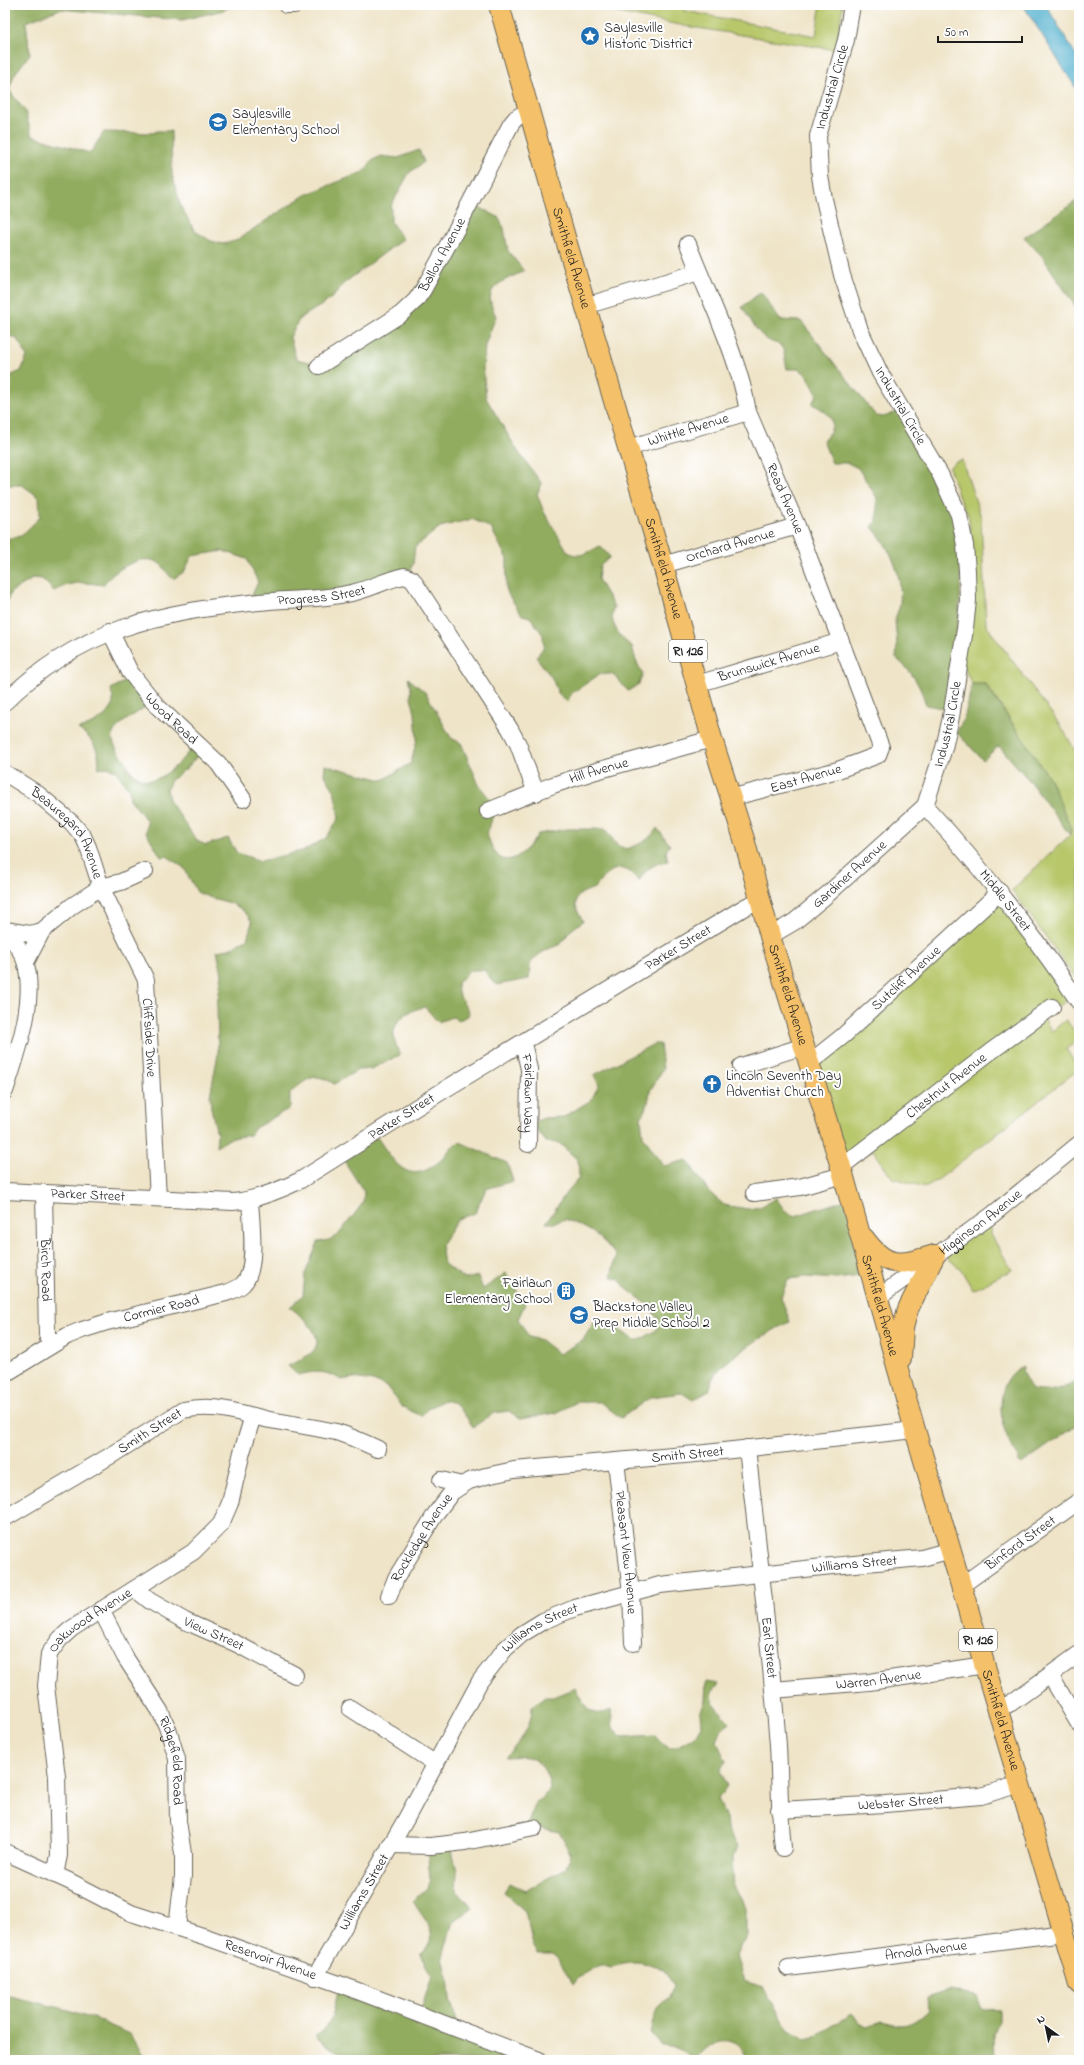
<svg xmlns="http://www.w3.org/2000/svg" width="1084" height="2065" font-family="'Indie Flower',sans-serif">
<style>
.green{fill:#b7c76a;stroke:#6a7243}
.forest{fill:#91ac5e;stroke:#56643d}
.water{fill:#4daecc;stroke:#346574}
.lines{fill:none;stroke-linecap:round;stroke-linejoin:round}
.minor-casing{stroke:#666258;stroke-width:18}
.major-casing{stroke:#666258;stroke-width:22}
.minor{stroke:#fff;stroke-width:16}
.major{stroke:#f4c16a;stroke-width:20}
.labels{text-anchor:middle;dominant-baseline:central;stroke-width:4;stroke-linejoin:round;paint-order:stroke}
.shield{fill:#fff;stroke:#606060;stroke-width:1}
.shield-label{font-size:13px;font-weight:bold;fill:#1c1c1c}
.poi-label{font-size:14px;fill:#1c1c1c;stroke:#fff;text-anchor:start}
.street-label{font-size:14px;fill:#1c1c1c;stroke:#fff}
</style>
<rect width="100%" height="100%" fill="#fff"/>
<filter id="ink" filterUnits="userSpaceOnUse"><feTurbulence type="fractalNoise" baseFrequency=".025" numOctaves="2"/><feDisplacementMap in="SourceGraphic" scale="8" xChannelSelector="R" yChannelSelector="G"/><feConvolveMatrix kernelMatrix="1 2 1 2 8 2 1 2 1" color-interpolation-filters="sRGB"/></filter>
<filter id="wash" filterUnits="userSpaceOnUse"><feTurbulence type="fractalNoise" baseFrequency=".012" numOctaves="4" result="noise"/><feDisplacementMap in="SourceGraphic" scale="16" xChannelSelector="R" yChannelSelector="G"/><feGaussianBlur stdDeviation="0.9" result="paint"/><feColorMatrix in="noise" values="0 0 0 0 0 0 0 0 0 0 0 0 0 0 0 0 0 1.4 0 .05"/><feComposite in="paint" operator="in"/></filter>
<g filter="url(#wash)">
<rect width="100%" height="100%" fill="#efe4c8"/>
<g class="green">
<polygon points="587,5 686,5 685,11 816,36 820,8 808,5 843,5 836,50 685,26 587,7"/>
<polygon points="962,460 981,517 986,625 1061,726 1079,757 1079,983 1012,890 1070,835 1071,829 1050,779 986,684 972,684 961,662 973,552 968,514 959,498 949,467 955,462"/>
<polygon points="1000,892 1073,995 1044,1019 1052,1031 1066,1020 1079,1036 1079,1040 1066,1049 1079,1069 939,1179 925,1187 897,1179 894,1180 873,1150 842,1171 809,1063"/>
<polygon points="992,1215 990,1233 1012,1270 973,1290 960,1268 939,1252"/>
</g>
<g class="forest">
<path d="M 5,5 L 233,5 L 224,10 L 182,20 L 60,9 L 26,22 L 30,54 L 14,75 L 9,90 L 25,111 L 32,136 L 90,153 L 104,132 L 153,133 L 157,131 L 171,131 L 172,174 L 181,207 L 195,231 L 211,241 L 223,244 L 235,241 L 305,195 L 363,172 L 373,160 L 381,156 L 398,158 L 419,150 L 424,162 L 409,173 L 391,206 L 391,222 L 403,239 L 343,284 L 334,296 L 322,305 L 300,318 L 290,337 L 296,359 L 322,365 L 391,323 L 477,206 L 498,217 L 504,228 L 508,251 L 524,271 C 501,283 480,286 496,316 L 485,345 L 483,368 L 486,398 L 517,450 L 542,484 L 537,494 L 544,512 L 568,552 C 580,559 588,552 600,546 L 610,557 L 600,566 L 598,579 L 614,607 C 607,620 620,639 632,646 L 636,661 L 643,674 L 639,684 L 628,691 L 613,674 L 600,674 L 572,693 L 567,702 L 558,693 L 552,678 L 536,657 L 544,647 L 543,635 L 530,617 L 522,615 L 509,596 L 506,588 L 507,559 L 491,528 L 472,519 L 440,527 L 415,547 L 413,564 L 407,579 L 247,606 L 258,582 L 247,559 L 223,551 L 192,556 L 184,572 L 173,579 C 167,575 165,567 159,563 C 142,552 114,570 103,585 C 82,582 73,581 54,591 L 42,579 L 34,578 L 11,592 L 5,606 L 5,539 L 21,536 L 40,517 L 39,497 L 22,485 L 7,485 L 5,486 L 5,428 L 10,412 L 5,396 L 5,378 L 21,371 L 27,356 L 17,339 L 5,334 Z"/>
<polygon points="1079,199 1079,312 1042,256 1024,237"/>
<path d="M 761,292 L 780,320 L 801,321 L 876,416 L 884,417 L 901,410 L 964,532 L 953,710 L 926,705 C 921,686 911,670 896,658 C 898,645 896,634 895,621 C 895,615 900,609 900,603 C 903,575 890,547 872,527 L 877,520 L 877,498 L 858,468 L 848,463 L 832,463 L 823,441 C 840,423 831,413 812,404 L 817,394 L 807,375 L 799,369 L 787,369 L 783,349 L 779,344 C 760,341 752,322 742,307 Z"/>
<path d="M 134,676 L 148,705 C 141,711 115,725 113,734 C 111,744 119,752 124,759 C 127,764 130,771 134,774 C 156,794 183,759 195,744 L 202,750 L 187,768 L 171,780 L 167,789 L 169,800 L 197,841 L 206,845 L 228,838 L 237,853 L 261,861 L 305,850 L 326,838 L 339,818 L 334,790 L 324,774 L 325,765 L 383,780 L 411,763 L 417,739 L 415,713 L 411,697 L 411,689 L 408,678 L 426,693 L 451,738 L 461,743 L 479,785 L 492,802 L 496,804 L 489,829 L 486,832 C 489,839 492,849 497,855 C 511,870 532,845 538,834 L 567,829 L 605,829 L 617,845 L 626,849 C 639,845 650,840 657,828 L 670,845 L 666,851 L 668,861 C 655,863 645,869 639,881 C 626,865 616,864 601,880 C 599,882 598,885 596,887 C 589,891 578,892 576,901 C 575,908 580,916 583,921 L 570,931 L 560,945 C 551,947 536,954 531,963 C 529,968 530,974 529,979 L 496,985 L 484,970 L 471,970 L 457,983 L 458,993 L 469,1012 L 468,1016 L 459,1020 L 453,1017 L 438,1022 L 425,1007 C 413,1009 397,1016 394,1031 C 393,1039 397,1048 400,1055 L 371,1069 L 358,1070 L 334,1084 C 314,1070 306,1080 290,1093 L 290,1108 L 255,1128 L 250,1135 L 231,1138 L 216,1147 L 217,1134 L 211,1108 L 210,1096 L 218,1054 L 217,1005 L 222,974 L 217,951 L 229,949 L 247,939 L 252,922 C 237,897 219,904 197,892 L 184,868 L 167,856 L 161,857 L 146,832 L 147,821 L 130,799 L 129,789 L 115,770 L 108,767 L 98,769 C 101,752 93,738 78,729 C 90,726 111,716 113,702 C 114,698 111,693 111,689 Z"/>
<polygon points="972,684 985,684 1050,779 1071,829 1070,835 1028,779 999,746 983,760 957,733 965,715"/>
<path d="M 654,1044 L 660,1044 L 663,1069 L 650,1091 L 648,1103 L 641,1118 L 643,1136 L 664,1166 L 687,1160 L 708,1191 L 724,1205 L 748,1209 L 760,1207 L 776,1198 L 786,1212 L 795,1216 L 848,1199 L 874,1259 L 884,1273 L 837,1279 L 806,1277 L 788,1279 L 781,1297 L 790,1322 C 774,1328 722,1361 714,1376 C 711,1380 711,1386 709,1391 L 693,1400 L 682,1393 L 651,1397 L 621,1418 L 600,1402 L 577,1402 L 556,1413 L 520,1419 L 509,1411 L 494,1413 L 473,1427 C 465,1416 459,1402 444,1400 L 426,1410 L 421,1416 L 401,1406 L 387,1387 L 373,1381 L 353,1378 L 341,1380 C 327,1370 314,1371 298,1375 L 288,1366 C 296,1362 305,1358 311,1353 C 329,1338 301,1316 290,1307 L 303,1295 L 305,1274 L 318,1242 L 329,1240 L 339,1234 L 363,1203 L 364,1192 L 343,1159 L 377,1137 C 394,1162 408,1189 441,1160 C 450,1152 448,1147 460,1142 L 507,1163 L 513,1181 L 486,1189 L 475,1213 L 458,1219 L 441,1245 L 444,1264 L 465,1279 L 478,1276 L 483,1289 L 506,1273 L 525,1304 L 518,1319 L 529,1337 L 541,1340 L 559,1354 L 583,1340 L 598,1316 L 635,1340 L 640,1340 L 658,1329 L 659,1320 L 647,1304 L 627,1289 L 619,1279 L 611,1277 L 616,1256 C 600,1234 589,1229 565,1219 L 554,1223 L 546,1223 L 566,1193 L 579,1178 L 578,1160 L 559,1143 L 546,1142 L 532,1123 L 544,1118 L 564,1117 L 591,1100 L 599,1085 L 594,1075 Z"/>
<path d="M 1024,1366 L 1022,1372 L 1032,1390 C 1050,1393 1064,1389 1079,1380 L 1079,1424 L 1020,1465 C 1017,1453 1009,1442 1005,1431 C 997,1408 1000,1375 1024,1366 Z"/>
<path d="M 706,1682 L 718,1684 L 712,1692 L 713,1703 L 730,1723 L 720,1731 L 716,1740 L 726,1761 L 721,1771 L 727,1786 L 718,1799 L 726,1818 L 727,1828 L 738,1847 L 732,1857 L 734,1888 L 746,1908 L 746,1940 L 741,1944 L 736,1956 L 744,1981 L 763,1987 L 789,2030 L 806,2039 L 814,2037 L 852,2014 L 860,2023 L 867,2026 L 883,2020 C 903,2030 913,2024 928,2010 L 927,1998 L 948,1991 L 976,1995 L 982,2009 L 999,2010 L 999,2021 L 994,2034 L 995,2060 L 750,2060 C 745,2054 738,2043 729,2041 C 717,2038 700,2051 694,2060 C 684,2048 676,2046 661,2045 L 651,2034 L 657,2008 L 669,1997 L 674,1986 L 663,1968 C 642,1962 631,1958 610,1968 L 600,1965 L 579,1977 L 573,1985 L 558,1959 L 552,1954 L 538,1954 L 533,1945 L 525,1911 L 504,1893 L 509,1883 L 525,1891 L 566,1868 L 571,1854 L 559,1832 L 527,1825 L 536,1803 L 550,1790 C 550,1780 544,1764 533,1759 C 526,1755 513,1757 505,1757 C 520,1743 532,1726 532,1706 L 545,1697 L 553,1697 L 575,1688 C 585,1705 589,1720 611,1710 L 613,1728 L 622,1737 L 655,1735 L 662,1743 L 670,1748 L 676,1747 L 695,1736 L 701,1726 L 700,1713 L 705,1701 Z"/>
<path d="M 450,1842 L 457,1871 L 456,1891 L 473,1907 L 452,1924 L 443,1958 L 448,1977 L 450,1999 L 459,2028 L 543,2060 L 368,2060 L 366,2058 C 342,2055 334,2052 315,2036 C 333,2029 335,2003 339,1986 L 420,2013 L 432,1976 L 420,1955 C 444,1936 425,1922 413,1901 L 427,1888 L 430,1879 L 427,1847 Z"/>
<polygon points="5,1995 65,2009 96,2019 129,2034 147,2060 5,2060"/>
</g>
<polygon class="water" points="1023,5 1046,5 1079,60 1079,93"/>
</g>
<g filter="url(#ink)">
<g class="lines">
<g class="minor-casing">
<g id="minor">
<polyline points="286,5 295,5"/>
<path id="s1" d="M 688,244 C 708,297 739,356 748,412 L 797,526 L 881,747 L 878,755 L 838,770 L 730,798"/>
<polyline points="585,306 699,272"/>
<path id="s2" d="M 319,366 L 401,314 L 416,300 L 423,290 L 456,230 L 511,124 L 516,118 L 528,111"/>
<path id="s3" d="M 628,448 L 748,412"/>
<path id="s4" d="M 663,565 L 797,526"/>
<path id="s5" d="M 110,631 L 130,672 L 157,706 L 218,763 L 243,799"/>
<path id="s6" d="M 697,684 L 841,641"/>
<path id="s7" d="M 5,702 C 78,629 159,612 259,602 C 288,599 318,600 346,594 C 367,591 384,580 404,576 L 412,579 L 416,585 L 510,729 L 518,744 L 536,793"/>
<path id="s8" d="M 5,773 L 38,794 L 72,823 L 83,836 L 88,847 L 101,887 L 146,980 L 158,1198"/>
<path id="s9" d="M 925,806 C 983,869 1031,931 1079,1002"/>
<path id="s10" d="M 488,811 L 553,785 L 596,771 L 712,739"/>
<path d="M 5,930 C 12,939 22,950 25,961 C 37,1000 17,1054 5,1091"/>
<polyline points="5,930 30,934 42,931 72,906 101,887 121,882 145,871"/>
<path id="s11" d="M 770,936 L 794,922 L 829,893 L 925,806 L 944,748 L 951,717 L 965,629 L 968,600 L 967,571 L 965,545 L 959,515 L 940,474 L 880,373 L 860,330 L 842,275 L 824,199 L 820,176 L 818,136 L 846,40 L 852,5"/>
<polyline points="26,962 42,931"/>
<path id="s12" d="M 523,1043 L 529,1069 L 528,1144"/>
<path id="s13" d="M 809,1063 L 843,1036 L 1000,892"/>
<polyline points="741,1066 804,1046"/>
<path id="s14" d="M 841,1167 L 990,1052 L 1052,1007"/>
<path id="s15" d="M 5,1191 L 233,1202 C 256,1200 278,1191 299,1181 L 444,1090 L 745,907 L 760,900"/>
<polyline points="754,1193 800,1187 843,1175"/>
<path id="s16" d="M 44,1194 L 47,1334 L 50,1346"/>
<path id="s17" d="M 879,1297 L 992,1215 L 1079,1144"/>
<path id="s18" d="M 5,1374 L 67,1336 L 82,1330 L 107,1322 L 226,1293 C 232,1291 238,1289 243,1284 C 258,1270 251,1220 250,1201"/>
<path id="s19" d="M 747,1448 C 758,1547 770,1646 778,1745 C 780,1779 779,1813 783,1848"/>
<path id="s20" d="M 616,1461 L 631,1593 L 633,1643"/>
<polyline points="441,1480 462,1485"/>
<path id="s21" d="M 5,1518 L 115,1453 L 183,1410 C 216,1403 238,1413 270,1420 C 292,1424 314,1427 336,1432 C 350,1436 365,1443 378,1449"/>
<path id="s22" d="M 962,1585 L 1079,1501"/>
<path id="s23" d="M 135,1589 L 150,1601 L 185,1621 L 237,1644 L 295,1675"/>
<path id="s24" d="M 389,1596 L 396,1578 L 436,1513 L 452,1492 L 469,1481 L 486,1476 L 514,1470 L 696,1454 L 915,1430"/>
<path id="s25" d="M 101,1610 L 125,1657 L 160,1711 L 168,1729 L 177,1759 L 178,1821 L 183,1854 L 183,1876 L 177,1928"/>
<polyline points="1050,1675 1079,1724"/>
<path id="s26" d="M 773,1690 L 869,1682 L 985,1665"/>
<polyline points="350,1708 436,1764"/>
<polyline points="998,1709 1011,1703 1079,1654"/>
<path id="s27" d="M 779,1810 L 885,1804 L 981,1796 L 1020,1784"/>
<polyline points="390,1845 431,1846 465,1842 534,1828"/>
<path id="s28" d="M 5,1852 L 69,1881 L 131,1913 L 206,1937 L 342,1985 L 539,2060"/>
<path id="s29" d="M 55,1875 L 59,1855 L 57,1777 L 46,1686 L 49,1654 L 60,1639 L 71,1629 L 193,1552 L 221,1524 L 230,1503 L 242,1452 L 253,1416"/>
<path id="s30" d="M 788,1968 L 1064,1933"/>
<path id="s31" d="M 315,1977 L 406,1819 L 480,1681 L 505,1649 L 522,1634 L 543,1621 L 575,1608 L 660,1585 L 832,1566 L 922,1558 L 951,1550"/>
</g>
</g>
<g class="major-casing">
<g id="major">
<path id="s32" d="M 499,5 L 565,237 L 663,565 L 712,739 L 744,839 L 770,936 L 841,1167 L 915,1430 L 1079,1984"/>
<path d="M 864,1238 C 887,1270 901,1265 935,1255"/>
<polyline points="901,1358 903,1328 908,1309 935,1255"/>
</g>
</g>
<use href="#minor" class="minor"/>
<use href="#major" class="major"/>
</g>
</g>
<defs>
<g id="sight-disc" transform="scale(1)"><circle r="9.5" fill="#1f6fb2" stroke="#fff"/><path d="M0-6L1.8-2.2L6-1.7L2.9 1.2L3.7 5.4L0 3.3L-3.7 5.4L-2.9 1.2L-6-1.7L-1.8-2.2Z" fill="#fff"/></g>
<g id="school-disc" transform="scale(1)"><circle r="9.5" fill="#1f6fb2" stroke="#fff"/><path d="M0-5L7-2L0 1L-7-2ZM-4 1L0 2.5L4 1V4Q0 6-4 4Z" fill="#fff"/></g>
<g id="church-disc" transform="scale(1)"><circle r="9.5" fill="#1f6fb2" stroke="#fff"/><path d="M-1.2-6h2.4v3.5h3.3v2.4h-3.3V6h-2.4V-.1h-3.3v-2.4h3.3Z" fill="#fff"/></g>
<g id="building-disc" transform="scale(1)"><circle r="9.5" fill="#1f6fb2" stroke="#fff"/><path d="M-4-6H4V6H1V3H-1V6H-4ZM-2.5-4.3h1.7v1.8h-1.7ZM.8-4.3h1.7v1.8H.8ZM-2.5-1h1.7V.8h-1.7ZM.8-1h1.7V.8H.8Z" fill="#fff"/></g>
</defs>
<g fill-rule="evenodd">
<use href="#sight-disc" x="590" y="36"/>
<use href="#school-disc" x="218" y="122"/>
<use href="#church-disc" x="712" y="1084"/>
<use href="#building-disc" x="566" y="1291"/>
<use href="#school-disc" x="579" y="1315"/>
</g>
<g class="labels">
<g class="shield">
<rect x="669" y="640" width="38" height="22" rx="3"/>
<rect x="959" y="1629" width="38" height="22" rx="3"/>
</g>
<g class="shield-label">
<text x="688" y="651">RI 126</text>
<text x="978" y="1640">RI 126</text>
</g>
<g class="poi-label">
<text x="604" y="28">Saylesville<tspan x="604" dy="16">Historic District</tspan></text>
<text x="232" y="114">Saylesville<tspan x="232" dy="16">Elementary School</tspan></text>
<text x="726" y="1076">Lincoln Seventh Day<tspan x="726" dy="16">Adventist Church</tspan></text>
<text x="552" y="1283" text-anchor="end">Fairlawn<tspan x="552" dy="16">Elementary School</tspan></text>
<text x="593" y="1307">Blackstone Valley<tspan x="593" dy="16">Prep Middle School 2</tspan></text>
</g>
<g class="street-label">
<text stroke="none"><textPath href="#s11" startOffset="960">Industrial Circle</textPath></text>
<text stroke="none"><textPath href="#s2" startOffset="170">Ballou Avenue</textPath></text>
<text stroke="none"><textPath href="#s32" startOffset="263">Smithfield Avenue</textPath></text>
<text transform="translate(900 406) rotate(60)">Industrial Circle</text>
<text stroke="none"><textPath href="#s3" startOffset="63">Whittle Avenue</textPath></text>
<text stroke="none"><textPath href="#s1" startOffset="273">Read Avenue</textPath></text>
<text stroke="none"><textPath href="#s4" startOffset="70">Orchard Avenue</textPath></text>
<text stroke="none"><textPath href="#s32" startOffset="587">Smithfield Avenue</textPath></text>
<text stroke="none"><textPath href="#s7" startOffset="342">Progress Street</textPath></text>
<text stroke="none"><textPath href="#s6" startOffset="75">Brunswick Avenue</textPath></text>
<text stroke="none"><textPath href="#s5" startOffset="108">Wood Road</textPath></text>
<text stroke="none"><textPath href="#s11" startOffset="288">Industrial Circle</textPath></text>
<text stroke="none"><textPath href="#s10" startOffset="118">Hill Avenue</textPath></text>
<text transform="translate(806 779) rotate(-16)">East Avenue</text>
<text stroke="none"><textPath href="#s8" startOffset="89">Beauregard Avenue</textPath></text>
<text stroke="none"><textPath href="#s11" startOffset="101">Gardiner Avenue</textPath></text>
<text stroke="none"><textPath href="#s9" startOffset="124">Middle Street</textPath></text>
<text stroke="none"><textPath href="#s15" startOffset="743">Parker Street</textPath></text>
<text stroke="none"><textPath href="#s13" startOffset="129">Sutcliff Avenue</textPath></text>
<text stroke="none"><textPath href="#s32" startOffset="1031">Smithfield Avenue</textPath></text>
<text stroke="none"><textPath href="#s8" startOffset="316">Cliffside Drive</textPath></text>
<text stroke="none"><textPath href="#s14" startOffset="133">Chestnut Avenue</textPath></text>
<text stroke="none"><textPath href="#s12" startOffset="51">Fairlawn Way</textPath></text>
<text stroke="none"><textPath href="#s15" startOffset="419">Parker Street</textPath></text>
<text stroke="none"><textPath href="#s15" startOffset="83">Parker Street</textPath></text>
<text stroke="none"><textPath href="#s17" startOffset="126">Higginson Avenue</textPath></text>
<text stroke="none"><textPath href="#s16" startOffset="76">Birch Road</textPath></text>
<text stroke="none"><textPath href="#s32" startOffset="1355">Smithfield Avenue</textPath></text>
<text stroke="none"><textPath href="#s18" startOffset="171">Cormier Road</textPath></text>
<text stroke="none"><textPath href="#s21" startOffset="169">Smith Street</textPath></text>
<text stroke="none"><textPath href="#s24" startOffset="363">Smith Street</textPath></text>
<text stroke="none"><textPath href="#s24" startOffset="67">Rockledge Avenue</textPath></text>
<text stroke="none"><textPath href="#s22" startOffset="72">Binford Street</textPath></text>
<text stroke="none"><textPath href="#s20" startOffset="92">Pleasant View Avenue</textPath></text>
<text stroke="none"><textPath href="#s31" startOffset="745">Williams Street</textPath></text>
<text stroke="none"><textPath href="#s29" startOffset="276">Oakwood Avenue</textPath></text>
<text stroke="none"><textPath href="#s31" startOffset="421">Williams Street</textPath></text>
<text stroke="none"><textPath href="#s23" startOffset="91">View Street</textPath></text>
<text stroke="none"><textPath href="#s19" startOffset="201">Earl Street</textPath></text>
<text stroke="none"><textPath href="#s26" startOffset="106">Warren Avenue</textPath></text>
<text stroke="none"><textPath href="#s32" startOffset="1787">Smithfield Avenue</textPath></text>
<text stroke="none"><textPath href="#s25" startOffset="169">Ridgefield Road</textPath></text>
<text stroke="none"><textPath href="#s27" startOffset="122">Webster Street</textPath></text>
<text stroke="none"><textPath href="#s31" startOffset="98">Williams Street</textPath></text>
<text stroke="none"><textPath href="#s30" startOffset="139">Arnold Avenue</textPath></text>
<text stroke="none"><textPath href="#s28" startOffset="287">Reservoir Avenue</textPath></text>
</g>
</g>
<rect width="1084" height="2065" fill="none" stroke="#fff" stroke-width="20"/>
<g transform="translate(1046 2027) rotate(327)" stroke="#ffffff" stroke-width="3" paint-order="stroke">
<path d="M0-3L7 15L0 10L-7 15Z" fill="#1c1c1c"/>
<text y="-6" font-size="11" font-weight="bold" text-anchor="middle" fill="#1c1c1c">N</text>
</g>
<path d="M938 36v6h84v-6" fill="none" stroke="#1c1c1c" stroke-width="2"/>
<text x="944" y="36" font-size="12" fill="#1c1c1c" stroke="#ffffff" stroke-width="3" paint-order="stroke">50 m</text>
</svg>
